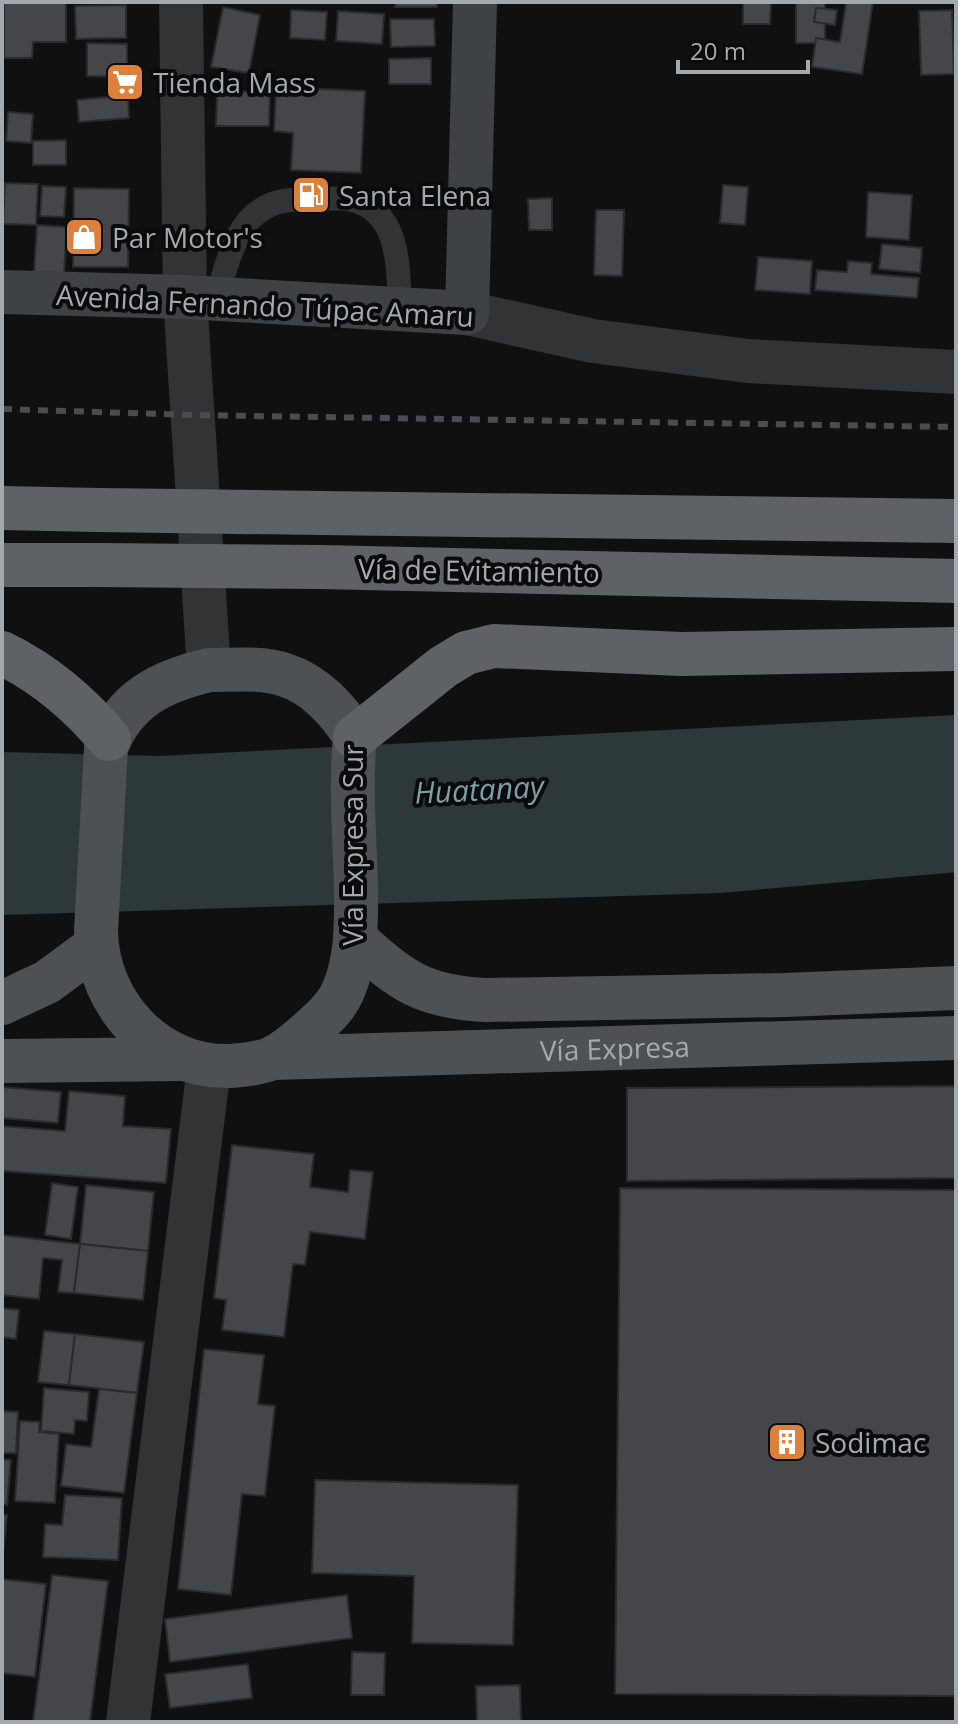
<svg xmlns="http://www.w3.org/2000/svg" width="958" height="1724" font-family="'Open Sans',sans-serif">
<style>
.water{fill:#2d383a}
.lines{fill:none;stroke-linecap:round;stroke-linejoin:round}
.river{stroke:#2d383a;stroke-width:78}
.building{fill:#444649;stroke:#2a2b2d;stroke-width:2}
.lane{stroke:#313335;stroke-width:24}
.street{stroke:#313335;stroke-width:44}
.secondary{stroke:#3f4245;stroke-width:44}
.primary{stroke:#4e5154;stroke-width:44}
.highway{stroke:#5e6266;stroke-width:44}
.rail{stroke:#4a4d50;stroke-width:6;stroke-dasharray:10 8;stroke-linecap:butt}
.highway-bridge{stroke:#5e6266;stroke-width:44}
.labels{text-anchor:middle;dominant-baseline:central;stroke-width:8;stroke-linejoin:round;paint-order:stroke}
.poi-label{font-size:28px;fill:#a2aab0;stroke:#0b0b0c;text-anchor:start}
.street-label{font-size:28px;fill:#a2aab0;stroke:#0b0b0c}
.water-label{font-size:30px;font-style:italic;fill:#7c9fa8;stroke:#0b0b0c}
</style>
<rect width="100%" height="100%" fill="#101011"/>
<polygon class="water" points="956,715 956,833 719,854 2,876 2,752 159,756"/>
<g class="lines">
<polyline class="river" points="2,876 719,854 956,833"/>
</g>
<g class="building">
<polygon points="4,2 66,2 66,42 33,42 32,58 4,58"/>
<polygon points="396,2 437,2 437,7 395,7"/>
<polygon points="743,2 771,2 770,24 743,24"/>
<rect x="796" y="2" width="29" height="41"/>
<polygon points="846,2 873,2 862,74 812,67 816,38 840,42"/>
<polygon points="126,5 126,38 76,39 75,6"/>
<polygon points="223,7 260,15 249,73 211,67"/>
<polygon points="816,8 837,10 835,25 814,22"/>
<polygon points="291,10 327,12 325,40 290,38"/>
<polygon points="952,10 954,74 921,75 919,11"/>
<polygon points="338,11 384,14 382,44 336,41"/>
<polygon points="390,19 434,19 435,46 391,47"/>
<polygon points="87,43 127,44 127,77 87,76"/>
<polygon points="431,58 431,84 389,84 389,59"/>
<polygon points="276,87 365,91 361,173 291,170 293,133 274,131"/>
<polygon points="217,91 270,92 269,126 216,126"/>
<polygon points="128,95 129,118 79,122 77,100"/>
<polygon points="8,112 33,114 31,143 6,141"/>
<polygon points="66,140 66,165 33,165 33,141"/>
<polygon points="5,183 38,184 36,225 3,224"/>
<polygon points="723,185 748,187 745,225 720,223"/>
<polygon points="42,186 66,187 64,217 40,216"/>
<polygon points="74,188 129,189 128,267 73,267"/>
<polygon points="868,192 912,195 909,240 866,237"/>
<polygon points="552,198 552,230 529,230 528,199"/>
<polygon points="596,210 624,210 622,276 594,275"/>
<polygon points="37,225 67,227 64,273 34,272"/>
<polygon points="882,244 922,248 920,273 879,269"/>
<polygon points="758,257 812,261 810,294 755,290"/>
<polygon points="848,261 872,263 871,274 919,278 917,298 815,290 817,270 847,272"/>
<polygon points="956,1086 956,1178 627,1181 627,1088"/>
<polygon points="3,1087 61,1092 58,1123 2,1118"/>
<polygon points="69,1091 125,1096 123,1126 171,1129 166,1183 2,1171 2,1126 65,1131"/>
<polygon points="232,1145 314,1154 310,1187 348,1192 350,1170 373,1172 365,1239 310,1232 305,1265 293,1264 284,1337 222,1330 226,1300 214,1298"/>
<polygon points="52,1183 78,1187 71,1239 45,1235"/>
<polygon points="86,1185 154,1192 148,1251 80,1244"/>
<polygon points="620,1188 956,1190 956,1696 615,1694"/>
<polygon points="2,1235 80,1244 74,1293 58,1292 62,1260 43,1258 39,1299 2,1295"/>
<polygon points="80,1244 148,1251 143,1300 74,1293"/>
<polygon points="2,1308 19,1310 16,1339 2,1337"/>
<polygon points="44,1331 75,1334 69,1385 38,1382"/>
<polygon points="75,1334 144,1342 137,1393 69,1385"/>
<polygon points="204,1349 264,1355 258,1404 275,1406 265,1496 242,1494 231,1595 178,1589"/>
<polygon points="44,1388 89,1392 87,1421 75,1420 74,1434 41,1431"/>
<polygon points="99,1389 137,1393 124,1493 61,1486 66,1444 91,1447"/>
<polygon points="2,1411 18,1412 16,1453 2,1453"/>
<polygon points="20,1421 39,1422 39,1432 59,1434 55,1503 15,1501"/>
<polygon points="2,1459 11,1460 7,1505 2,1504"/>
<polygon points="315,1480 518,1485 513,1645 412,1643 414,1576 312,1573"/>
<polygon points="65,1495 122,1498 118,1560 43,1557 45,1524 62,1525"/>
<polygon points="2,1515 7,1515 2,1564"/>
<polygon points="52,1575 108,1581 90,1722 33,1722"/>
<polygon points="2,1579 46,1584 35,1677 2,1673"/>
<polygon points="347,1595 352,1638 170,1662 165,1619"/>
<polygon points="352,1652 385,1653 384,1695 351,1695"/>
<polygon points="248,1664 252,1698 170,1708 165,1674"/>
<polygon points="520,1685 521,1722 477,1722 476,1686"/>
</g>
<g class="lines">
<path class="lane" d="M 216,299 C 225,272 231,241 249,220 C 267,201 286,199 310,199 C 323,199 340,197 353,200 C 401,212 398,270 400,309"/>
<g class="street">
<polyline points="181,2 185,297 209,670"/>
<polyline points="467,313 593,341 748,361 956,372"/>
<polyline points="128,1722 209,1067"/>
</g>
<polyline class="secondary" points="2,292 185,297 467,313 475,2"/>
<g class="primary">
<path d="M 209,670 C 234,670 262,667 285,675 C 315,684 340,712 355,737 C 350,787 355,840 356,890 C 356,924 357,959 343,991 C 336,1008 320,1021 307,1033 C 298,1041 285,1052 273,1058 C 261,1063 244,1065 231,1066 C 157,1069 97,1004 96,931 L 106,748 C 124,699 162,681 209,670 Z"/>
<path d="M 355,939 C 402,981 422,997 486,1000 L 785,995 L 956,988"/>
<polyline points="2,1003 47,982 96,946"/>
<path id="s1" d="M 273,1058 L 956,1038"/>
<polyline points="2,1061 180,1059"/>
</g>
<g class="highway">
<polyline points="2,508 98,510"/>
<polyline points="321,513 956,521"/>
<polyline points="2,565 97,565"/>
<polyline points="320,567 956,581"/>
<path d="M 2,653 C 45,674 79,703 109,739"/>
<polyline points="355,737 443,667 466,653 494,646 681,654 956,649"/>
</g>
<polyline class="rail" points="2,409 192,415 956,427"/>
<g class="highway-bridge">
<polyline points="98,510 321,513"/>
<polyline points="97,565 320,567"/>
</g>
</g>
<defs>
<g id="supermarket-square" transform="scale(2)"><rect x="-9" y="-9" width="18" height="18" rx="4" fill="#dd803c" stroke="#0b0b0c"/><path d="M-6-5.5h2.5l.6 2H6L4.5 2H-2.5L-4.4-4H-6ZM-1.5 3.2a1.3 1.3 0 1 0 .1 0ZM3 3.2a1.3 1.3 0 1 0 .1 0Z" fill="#fff"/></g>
<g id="fuel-square" transform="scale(2)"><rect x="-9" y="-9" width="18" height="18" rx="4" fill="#dd803c" stroke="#0b0b0c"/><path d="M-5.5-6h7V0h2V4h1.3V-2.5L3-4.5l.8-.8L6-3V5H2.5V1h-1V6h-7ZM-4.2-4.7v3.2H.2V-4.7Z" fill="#fff"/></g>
<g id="shop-square" transform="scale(2)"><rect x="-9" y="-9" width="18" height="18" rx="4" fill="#dd803c" stroke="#0b0b0c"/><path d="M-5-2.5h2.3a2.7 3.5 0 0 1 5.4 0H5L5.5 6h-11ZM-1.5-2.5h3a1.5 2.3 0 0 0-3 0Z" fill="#fff"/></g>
<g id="building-square" transform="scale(2)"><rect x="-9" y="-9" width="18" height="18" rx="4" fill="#dd803c" stroke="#0b0b0c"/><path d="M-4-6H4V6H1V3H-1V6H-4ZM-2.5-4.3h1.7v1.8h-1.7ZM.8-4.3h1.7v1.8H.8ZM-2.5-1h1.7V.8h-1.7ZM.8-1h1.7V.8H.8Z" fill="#fff"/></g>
</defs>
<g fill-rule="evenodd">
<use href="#supermarket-square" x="125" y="82"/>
<use href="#fuel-square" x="311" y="195"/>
<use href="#shop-square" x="84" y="237"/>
<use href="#building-square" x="787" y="1442"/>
</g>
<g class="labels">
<g class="poi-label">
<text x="153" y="82">Tienda Mass</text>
<text x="339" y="195">Santa Elena</text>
<text x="112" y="237">Par Motor's</text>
<text x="815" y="1442">Sodimac</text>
</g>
<g class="street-label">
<text transform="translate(265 305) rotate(3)">Avenida Fernando Túpac Amaru</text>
<text transform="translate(479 570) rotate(1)">Vía de Evitamiento</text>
<text transform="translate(352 845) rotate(-90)">Vía Expresa Sur</text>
<text stroke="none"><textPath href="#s1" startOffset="342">Vía Expresa</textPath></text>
</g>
<g class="water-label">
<text transform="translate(479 789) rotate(-3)">Huatanay</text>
</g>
</g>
<rect width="958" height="1724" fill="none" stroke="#a2aab0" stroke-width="8"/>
<path d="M678 60v12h130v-12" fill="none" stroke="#a2aab0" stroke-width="4"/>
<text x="690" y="60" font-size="24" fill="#a2aab0" stroke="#0b0b0c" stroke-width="6" paint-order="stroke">20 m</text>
</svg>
